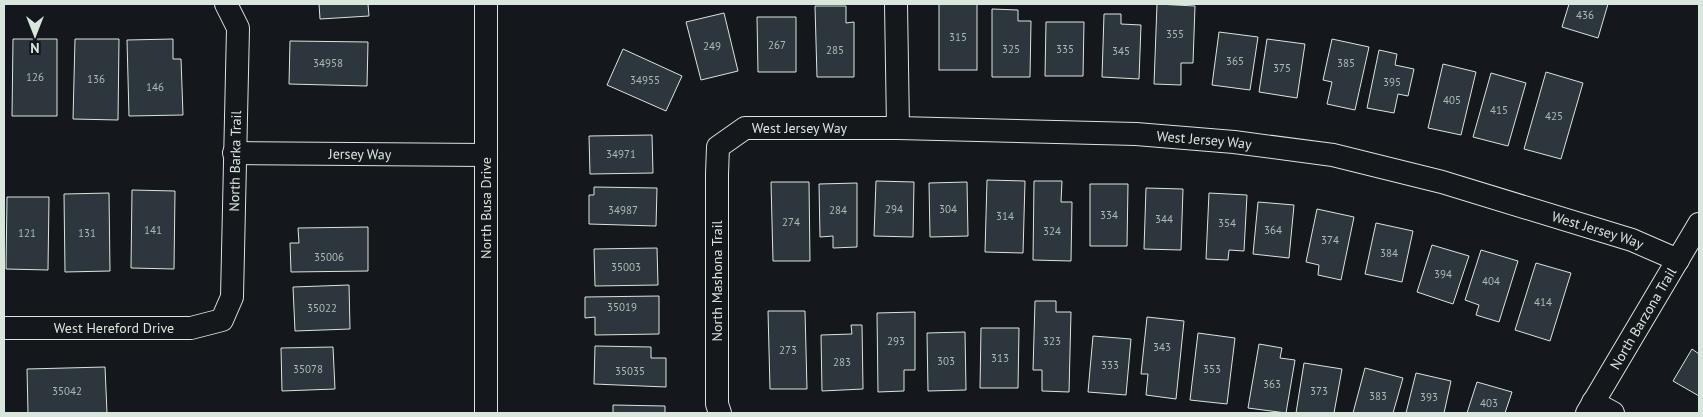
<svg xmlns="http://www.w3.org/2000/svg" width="1703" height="417" font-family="'PT Sans',sans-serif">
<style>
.building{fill:#2c363c;stroke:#d8e6dc}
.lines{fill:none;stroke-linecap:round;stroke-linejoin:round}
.minor-casing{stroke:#d8e6dc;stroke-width:24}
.minor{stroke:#14181c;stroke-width:22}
.labels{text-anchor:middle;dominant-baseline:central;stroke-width:4;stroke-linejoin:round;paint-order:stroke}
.number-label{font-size:11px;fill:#adbab4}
.street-label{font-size:14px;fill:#d8e6dc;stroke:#14181c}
</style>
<rect width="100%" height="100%" fill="#14181c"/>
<g class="building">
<polygon points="319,4 368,4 369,16 320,19"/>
<rect x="939" y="4" width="38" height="66"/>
<polygon points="1157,4 1195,6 1193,63 1181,63 1181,85 1154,84"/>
<polygon points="1569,4 1608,4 1598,38 1562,27"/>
<polygon points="815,6 846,6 846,23 854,22 854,77 817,77"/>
<polygon points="992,9 1018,10 1018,21 1031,21 1030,77 992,77"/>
<polygon points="724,13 738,71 701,80 686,22"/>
<polygon points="1104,14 1121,14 1121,24 1141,25 1139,79 1102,77"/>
<polygon points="757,17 796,17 796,72 758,72"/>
<polygon points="1046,22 1084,22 1083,76 1045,76"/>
<polygon points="1219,32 1258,37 1250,90 1212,85"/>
<polygon points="13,39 57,39 57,116 12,116"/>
<polygon points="75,39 119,39 118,120 73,119"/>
<polygon points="173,39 173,59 181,59 183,115 129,116 127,40"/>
<polygon points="1267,39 1305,44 1297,98 1259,92"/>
<polygon points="1332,39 1369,47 1355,110 1327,104 1332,82 1323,80"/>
<polygon points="290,41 368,42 367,86 289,84"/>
<polygon points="623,49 682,76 666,111 607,85"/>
<polygon points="1379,50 1397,54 1395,65 1414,69 1408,96 1398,94 1394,113 1367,108"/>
<polygon points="1443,64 1476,72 1461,135 1428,128"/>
<polygon points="1546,72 1583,83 1561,159 1524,149"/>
<polygon points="1491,73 1526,83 1508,146 1473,137"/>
<polygon points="652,135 653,173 590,174 589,136"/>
<polygon points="987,180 1025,181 1023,253 985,252"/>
<polygon points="876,181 914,182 913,237 874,236"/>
<polygon points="1034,181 1062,181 1061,202 1072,202 1071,261 1033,260"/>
<polygon points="771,182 809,182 810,261 773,261"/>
<polygon points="967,182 968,236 930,237 929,183"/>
<polygon points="857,183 857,247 833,248 833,236 820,237 819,184"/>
<polygon points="1090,184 1128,184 1127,246 1090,246"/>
<polygon points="594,187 657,188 656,226 589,224 589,195 594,195"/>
<polygon points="1146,188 1183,189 1181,250 1144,249"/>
<polygon points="132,190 175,191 174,269 131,268"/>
<polygon points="109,193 110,271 65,272 64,194"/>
<polygon points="1209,193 1247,195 1244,251 1229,250 1228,260 1206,259"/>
<polygon points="7,197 49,197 48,270 6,269"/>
<polygon points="1258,202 1294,205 1289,258 1253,254"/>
<polygon points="1317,209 1354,217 1341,280 1318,275 1319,265 1306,262"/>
<polygon points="1376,223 1413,231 1402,282 1365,274"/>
<polygon points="368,227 368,271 291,272 290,243 299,243 298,228"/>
<polygon points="1432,245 1469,256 1453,304 1417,292"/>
<polygon points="657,248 658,285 595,286 594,249"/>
<polygon points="1481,250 1518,261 1499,322 1476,315 1479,305 1465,300"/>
<polygon points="1536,263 1571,273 1550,341 1515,330"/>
<polygon points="349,285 350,329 295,331 293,287"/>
<polygon points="659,296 659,334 595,335 595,317 585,318 585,297"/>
<polygon points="1035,301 1056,301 1056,312 1071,312 1069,392 1042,391 1042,370 1033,370"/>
<polygon points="768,311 805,311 807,389 770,389"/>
<polygon points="915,312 915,370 904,370 904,391 878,392 877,313"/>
<polygon points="1147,317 1184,321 1176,399 1146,395 1148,374 1141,374"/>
<polygon points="851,325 862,325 863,389 822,391 821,335 852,334"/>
<polygon points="981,328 1019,328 1018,388 980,388"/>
<polygon points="965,332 966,390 928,391 927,333"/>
<polygon points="1198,333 1235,338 1227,404 1190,400"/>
<polygon points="1093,336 1131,339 1126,395 1088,392"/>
<polygon points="1259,344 1282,348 1280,358 1295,360 1286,413 1248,408"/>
<polygon points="595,346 651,347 651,358 666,358 666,387 594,384"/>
<polygon points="333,347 335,389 282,391 281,348"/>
<polygon points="1692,349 1699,354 1699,396 1673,381"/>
<polygon points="1304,363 1342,369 1334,413 1296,413"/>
<polygon points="105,367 107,413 28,413 27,369"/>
<polygon points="1365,368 1403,378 1393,413 1353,413"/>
<polygon points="1416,373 1451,381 1444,413 1406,413"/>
<polygon points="1477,382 1512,392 1505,413 1467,413"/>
<polygon points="613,405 665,406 665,413 613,413"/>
</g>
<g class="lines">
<g class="minor-casing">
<g id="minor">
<polyline points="486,4 486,413"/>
<polyline points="896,4 898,128"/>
<path id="s1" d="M 234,153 L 486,155"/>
<path id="s2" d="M 4,328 L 191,328 L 222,320 L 232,297 L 238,28 L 226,4"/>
<polyline points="1593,402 1613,413"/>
<path id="s3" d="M 720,413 L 717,404 L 717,174 L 718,147 L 745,128 L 898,128 L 1136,134 L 1234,142 L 1333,155 L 1442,182 L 1632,240 L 1678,260"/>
<path id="s4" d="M 1587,413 L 1699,224"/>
</g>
</g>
<use href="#minor" class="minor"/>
</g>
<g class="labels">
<g class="number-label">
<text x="1585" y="15">436</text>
<text x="1175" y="34">355</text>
<text x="958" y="37">315</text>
<text x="777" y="45">267</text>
<text x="712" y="46">249</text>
<text x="1011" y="49">325</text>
<text x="1065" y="49">335</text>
<text x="835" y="50">285</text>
<text x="1121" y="51">345</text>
<text x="1235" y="61">365</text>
<text x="328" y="63">34958</text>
<text x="1346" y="63">385</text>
<text x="1282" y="68">375</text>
<text x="35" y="77">126</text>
<text x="96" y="79">136</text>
<text x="645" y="80">34955</text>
<text x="1392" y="82">395</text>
<text x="155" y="87">146</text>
<text x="1452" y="100">405</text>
<text x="1499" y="110">415</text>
<text x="1554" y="116">425</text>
<text x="621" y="154">34971</text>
<text x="894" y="209">294</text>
<text x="948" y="209">304</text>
<text x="623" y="210">34987</text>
<text x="838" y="210">284</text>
<text x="1109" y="215">334</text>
<text x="1005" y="216">314</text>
<text x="1164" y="219">344</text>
<text x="791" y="222">274</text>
<text x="1227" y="223">354</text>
<text x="153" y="230">141</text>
<text x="1273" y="230">364</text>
<text x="1052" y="231">324</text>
<text x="27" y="233">121</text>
<text x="87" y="233">131</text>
<text x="1330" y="240">374</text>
<text x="1389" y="253">384</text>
<text x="329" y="257">35006</text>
<text x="626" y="267">35003</text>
<text x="1443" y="274">394</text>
<text x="1491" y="281">404</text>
<text x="1543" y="302">414</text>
<text x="622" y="307">35019</text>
<text x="322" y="308">35022</text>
<text x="896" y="341">293</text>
<text x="1052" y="341">323</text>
<text x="1162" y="347">343</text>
<text x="788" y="350">273</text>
<text x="1000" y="358">313</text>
<text x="946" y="361">303</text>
<text x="842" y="362">283</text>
<text x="1110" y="365">333</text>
<text x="308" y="369">35078</text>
<text x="1212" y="369">353</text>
<text x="630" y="371">35035</text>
<text x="1272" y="384">363</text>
<text x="67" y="391">35042</text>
<text x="1319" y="391">373</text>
<text x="1378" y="396">383</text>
<text x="1429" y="397">393</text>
<text x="1489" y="403">403</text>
</g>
<g class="street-label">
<text stroke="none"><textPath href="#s3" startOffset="354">West Jersey Way</textPath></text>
<text stroke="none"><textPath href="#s3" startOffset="759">West Jersey Way</textPath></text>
<text stroke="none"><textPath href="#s1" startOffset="126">Jersey Way</textPath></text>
<text stroke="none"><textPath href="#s2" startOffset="380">North Barka Trail</textPath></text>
<text transform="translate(486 208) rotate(-90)">North Busa Drive</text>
<text stroke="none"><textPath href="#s3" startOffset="1164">West Jersey Way</textPath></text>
<text transform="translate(717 281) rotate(-90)">North Mashona Trail</text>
<text stroke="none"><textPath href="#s4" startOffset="110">North Barzona Trail</textPath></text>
<text stroke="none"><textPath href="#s2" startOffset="110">West Hereford Drive</textPath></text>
</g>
</g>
<rect width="1703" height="417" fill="none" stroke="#d8e6dc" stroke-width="10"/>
<g transform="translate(35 35) rotate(180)" stroke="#14181c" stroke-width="4" paint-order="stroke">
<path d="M0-4L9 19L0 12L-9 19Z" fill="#d8e6dc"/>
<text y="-8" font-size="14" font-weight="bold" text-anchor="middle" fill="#d8e6dc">N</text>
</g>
</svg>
